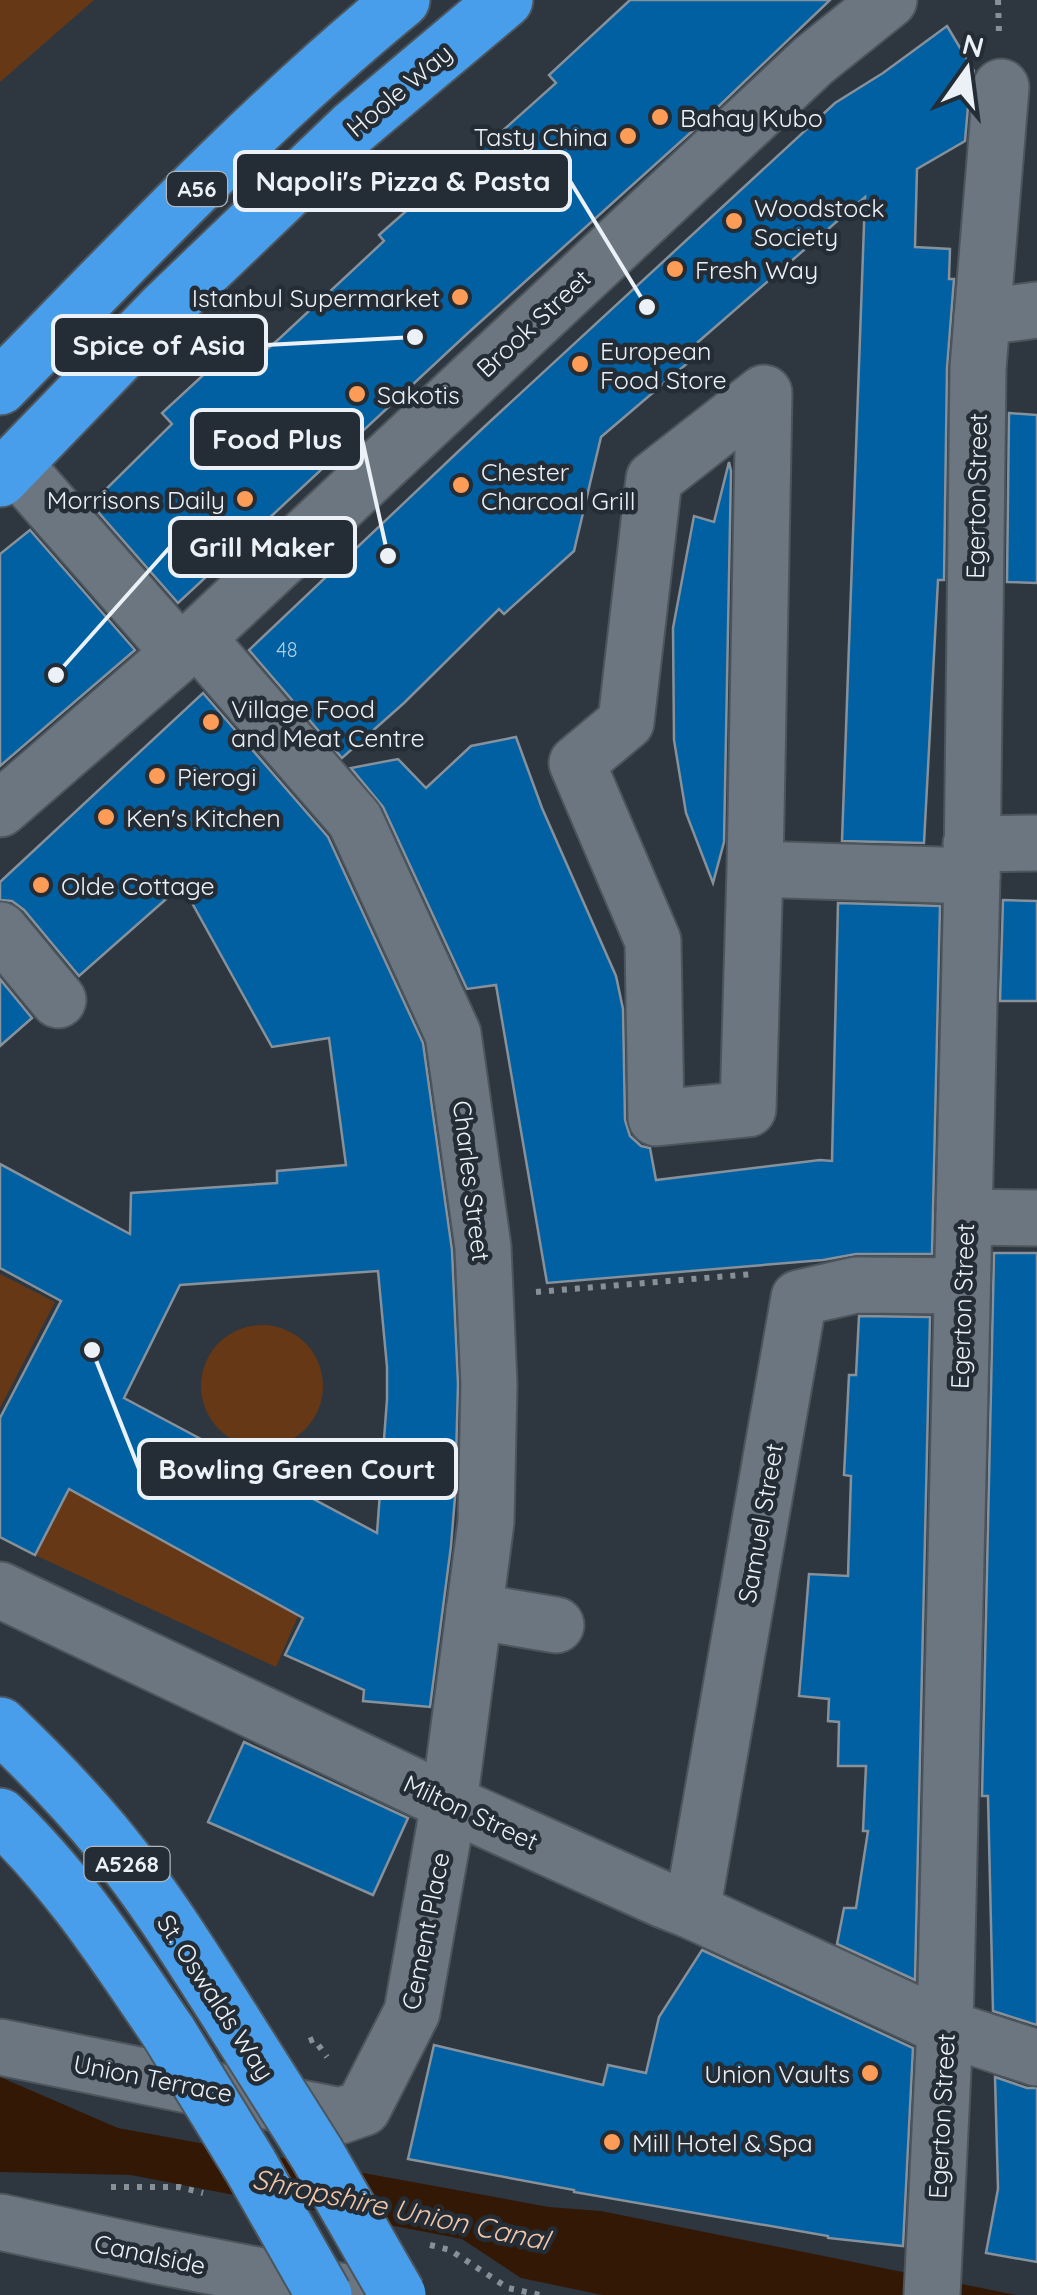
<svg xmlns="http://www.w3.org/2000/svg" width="1037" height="2295" font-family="Quicksand,sans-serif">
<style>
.green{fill:#663815}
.water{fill:#331905}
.building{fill:#0060a1;stroke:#86919b;stroke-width:2.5;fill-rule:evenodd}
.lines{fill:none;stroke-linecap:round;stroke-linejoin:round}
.minor-casing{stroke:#4d555c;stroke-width:59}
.highway-casing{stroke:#4d555c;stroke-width:59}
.path{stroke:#889097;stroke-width:6;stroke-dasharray:5 8;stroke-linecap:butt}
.minor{stroke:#6c7680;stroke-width:55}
.highway{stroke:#489eea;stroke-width:55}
.highway-bridge-casing{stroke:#4d555c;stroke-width:59;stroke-linecap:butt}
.highway-bridge{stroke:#489eea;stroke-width:55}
.poi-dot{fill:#fd9c56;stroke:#242d35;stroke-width:4}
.labels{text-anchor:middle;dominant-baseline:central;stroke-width:9;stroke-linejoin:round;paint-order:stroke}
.number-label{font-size:20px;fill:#b0cde2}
.shield{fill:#242d35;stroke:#afb6bd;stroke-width:2.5}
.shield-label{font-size:22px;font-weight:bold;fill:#ebf1f7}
.street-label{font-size:25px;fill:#ebf1f7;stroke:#242d35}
.poi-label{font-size:25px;fill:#ebf1f7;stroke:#242d35;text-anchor:start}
.water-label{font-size:28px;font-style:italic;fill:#f2c6a9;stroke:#242d35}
.leader{fill:none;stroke:#ebf1f7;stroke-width:4}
.callout-dot{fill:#ebf1f7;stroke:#242d35;stroke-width:4}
.callout{fill:#242d35;stroke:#ebf1f7;stroke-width:4}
.callout-label{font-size:28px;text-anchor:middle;font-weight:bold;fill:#ebf1f7}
</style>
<rect width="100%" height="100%" fill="#2e3740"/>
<g class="green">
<polygon points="0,0 94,0 0,82"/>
<polygon points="0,1274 55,1302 0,1408"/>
<circle cx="262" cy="1386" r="61"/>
<polygon points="69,1489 298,1616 276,1667 35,1555"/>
</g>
<polygon class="water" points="0,2077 118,2128 549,2207 601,2211 1016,2295 602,2295 521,2278 462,2239 131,2175 0,2172"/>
<g class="building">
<polygon points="630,0 830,0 698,126 468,333 178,603 91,504 172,424 162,413 199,379 234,346 250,364 280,338 384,241 379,235 413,205 416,208 556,83 549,75"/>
<polygon points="947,26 974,71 970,84 965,141 917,169 915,247 950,249 949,279 954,279 947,368 944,580 938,580 924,843 842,841 865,197 698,342 704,349 601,437 574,551 504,614 499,609 404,703 342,758 249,650 483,428 835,103 883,73"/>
<polygon points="1009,413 1037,415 1037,583 1007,582"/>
<polygon points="729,462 731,471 724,842 713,883 686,813 674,740 673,628 694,516 714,522"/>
<polygon points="30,530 135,650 0,766 0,554"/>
<path d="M 203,693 L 328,837 L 423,1043 L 452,1250 L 458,1384 L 455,1497 L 451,1546 L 430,1707 L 363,1701 L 364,1690 L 285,1655 L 303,1618 L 69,1489 L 35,1555 L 0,1537 L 0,1418 L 61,1301 L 0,1268 L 0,1164 L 130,1234 L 131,1193 L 277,1183 L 277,1171 L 346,1165 L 329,1038 L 272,1047 L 182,885 L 79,976 L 24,910 L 12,901 L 0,900 L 0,882 ZM 378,1271 L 387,1367 L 387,1399 L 377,1533 L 124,1398 L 180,1285 Z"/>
<polygon points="516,737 542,808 616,976 623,1009 625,1120 630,1136 641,1146 650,1148 656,1180 820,1160 832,1161 838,903 940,906 932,1254 856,1254 823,1260 547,1283 496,985 467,989 383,807 351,768 398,759 426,788 471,746"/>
<polygon points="1003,900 1037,901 1037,1001 1000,1001"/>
<polygon points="0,979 32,1018 0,1046"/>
<polygon points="994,1253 1037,1253 1037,2025 993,2011 988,1796 982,1796"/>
<polygon points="859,1316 930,1317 915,1980 837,1944 844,1908 856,1908 868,1831 863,1831 866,1766 838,1766 839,1722 828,1721 829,1699 799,1696 809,1574 848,1576 851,1476 844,1475 849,1375 856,1375"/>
<polygon points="244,1742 408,1818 373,1895 208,1822"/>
<polygon points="702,1950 913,2048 903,2246 828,2238 828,2236 574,2192 574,2190 408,2159 434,2045 603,2085 608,2065 646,2073 659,2017"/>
<polygon points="995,2077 1027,2088 1037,2088 1037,2262 986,2253 998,2189"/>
</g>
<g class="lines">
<g class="minor-casing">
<g id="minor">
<polyline points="982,317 1037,310"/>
<polyline points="15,465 180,653"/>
<polyline points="0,809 197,638 814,60 889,0"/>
<polyline points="971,844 1037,843"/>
<polyline points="755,869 748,1109 656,1118 653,941 577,763 626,722 654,479 764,393 755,869 972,876"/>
<polyline points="0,930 58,1000"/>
<polyline points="964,1217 1037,1218"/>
<polyline points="0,1590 449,1803 664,1900 692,1911 945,2028 1037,2058"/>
<polyline points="474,1611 556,1625"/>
<polyline points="692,1911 799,1298 856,1285 962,1286"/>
<polyline points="0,2047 340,2116 363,2108 412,2012 449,1803 486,1522 489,1384 483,1247 453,1034 355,820 197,638"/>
<polyline points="0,2222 158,2256 360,2295"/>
<polyline points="932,2295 945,2028 972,876 978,368 1001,87"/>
</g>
</g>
<g class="highway-casing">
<g id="highway">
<path d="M 0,387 C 130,254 258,118 402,0"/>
<polyline points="0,479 164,309 353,128 505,0"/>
<path d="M 0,1725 C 39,1762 77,1801 111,1843 C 156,1898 194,1960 233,2021"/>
<path d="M 0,1816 C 68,1880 117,1957 169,2033"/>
</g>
</g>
<g class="path">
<polyline points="998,0 999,34"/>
<polyline points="536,1292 753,1274"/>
<polyline points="309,2041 314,2039 327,2057"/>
<polyline points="111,2187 179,2187 203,2193"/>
<polyline points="430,2245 450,2250 508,2288 540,2295"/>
</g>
<use href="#minor" class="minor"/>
<use href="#highway" class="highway"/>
<g class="highway-bridge-casing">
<g id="highway-bridge">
<polyline points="233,2021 317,2154 398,2295"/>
<polyline points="169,2033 250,2165 324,2295"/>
</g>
</g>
<use href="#highway-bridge" class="highway-bridge"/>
</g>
<g class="poi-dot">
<circle cx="660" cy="117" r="10"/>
<circle cx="628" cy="136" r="10"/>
<circle cx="734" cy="221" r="10"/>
<circle cx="675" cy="269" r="10"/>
<circle cx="460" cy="297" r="10"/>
<circle cx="580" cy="364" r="10"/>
<circle cx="357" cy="394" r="10"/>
<circle cx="461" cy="485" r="10"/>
<circle cx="245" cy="499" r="10"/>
<circle cx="211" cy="722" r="10"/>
<circle cx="157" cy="776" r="10"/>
<circle cx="106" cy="817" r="10"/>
<circle cx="41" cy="885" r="10"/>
<circle cx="870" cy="2073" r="10"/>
<circle cx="612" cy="2142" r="10"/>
</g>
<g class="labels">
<g class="number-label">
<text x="287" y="649">48</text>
</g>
<g class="shield">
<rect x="167" y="172" width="60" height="34" rx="8"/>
<rect x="84.5" y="1847" width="85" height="34" rx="8"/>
</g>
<g class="shield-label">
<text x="197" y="189">A56</text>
<text x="127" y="1864">A5268</text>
</g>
<g class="street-label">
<text transform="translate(399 90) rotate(-40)">Hoole Way</text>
<text transform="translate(533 323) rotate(-43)">Brook Street</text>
<text transform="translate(976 496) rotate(-89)">Egerton Street</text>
<text transform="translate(472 1181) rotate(83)">Charles Street</text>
<text transform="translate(962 1306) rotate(-88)">Egerton Street</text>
<text transform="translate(760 1523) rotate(-80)">Samuel Street</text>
<text transform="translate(471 1812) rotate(25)">Milton Street</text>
<text transform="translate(425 1931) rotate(-79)">Cement Place</text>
<text transform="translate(216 1997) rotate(57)">St. Oswalds Way</text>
<text transform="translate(153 2078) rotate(11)">Union Terrace</text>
<text transform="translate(941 2116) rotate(-87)">Egerton Street</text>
<text transform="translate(150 2254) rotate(12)">Canalside</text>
</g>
<g class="poi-label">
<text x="680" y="117">Bahay Kubo</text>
<text x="608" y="136" text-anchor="end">Tasty China</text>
<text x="754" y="207">Woodstock<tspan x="754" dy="29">Society</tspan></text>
<text x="695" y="269">Fresh Way</text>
<text x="440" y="297" text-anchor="end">Istanbul Supermarket</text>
<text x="600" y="350">European<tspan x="600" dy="29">Food Store</tspan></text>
<text x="377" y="394">Sakotis</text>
<text x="481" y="471">Chester<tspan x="481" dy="29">Charcoal Grill</tspan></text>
<text x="225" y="499" text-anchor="end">Morrisons Daily</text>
<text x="231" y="708">Village Food<tspan x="231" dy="29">and Meat Centre</tspan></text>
<text x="177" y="776">Pierogi</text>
<text x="126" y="817">Ken's Kitchen</text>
<text x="61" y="885">Olde Cottage</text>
<text x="850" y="2073" text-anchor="end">Union Vaults</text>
<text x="632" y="2142">Mill Hotel &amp; Spa</text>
</g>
<g class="water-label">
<text transform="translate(401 2209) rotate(12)">Shropshire Union Canal</text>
</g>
</g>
<path class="leader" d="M647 307L570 181M415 337L266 345M388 556L362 439M56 675L170 547M92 1350L139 1469"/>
<g class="callout-dot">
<circle cx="647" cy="307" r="10"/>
<circle cx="415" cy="337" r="10"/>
<circle cx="388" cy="556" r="10"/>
<circle cx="56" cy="675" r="10"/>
<circle cx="92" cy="1350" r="10"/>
</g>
<g class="callout">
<rect x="235" y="152" width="335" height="58" rx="10"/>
<rect x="53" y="316" width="213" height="58" rx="10"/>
<rect x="192" y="410" width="170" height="58" rx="10"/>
<rect x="170" y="518" width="185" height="58" rx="10"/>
<rect x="139" y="1440" width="317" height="58" rx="10"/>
</g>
<g class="callout-label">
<text x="403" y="191">Napoli's Pizza &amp; Pasta</text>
<text x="159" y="355">Spice of Asia</text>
<text x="277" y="449">Food Plus</text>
<text x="262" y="557">Grill Maker</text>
<text x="297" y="1479">Bowling Green Court</text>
</g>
<g transform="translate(967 70) rotate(14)" stroke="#242d35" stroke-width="8" paint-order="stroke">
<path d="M0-8L18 38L0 25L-18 38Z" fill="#ebf1f7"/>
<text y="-15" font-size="28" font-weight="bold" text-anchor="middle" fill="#ebf1f7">N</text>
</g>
</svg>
